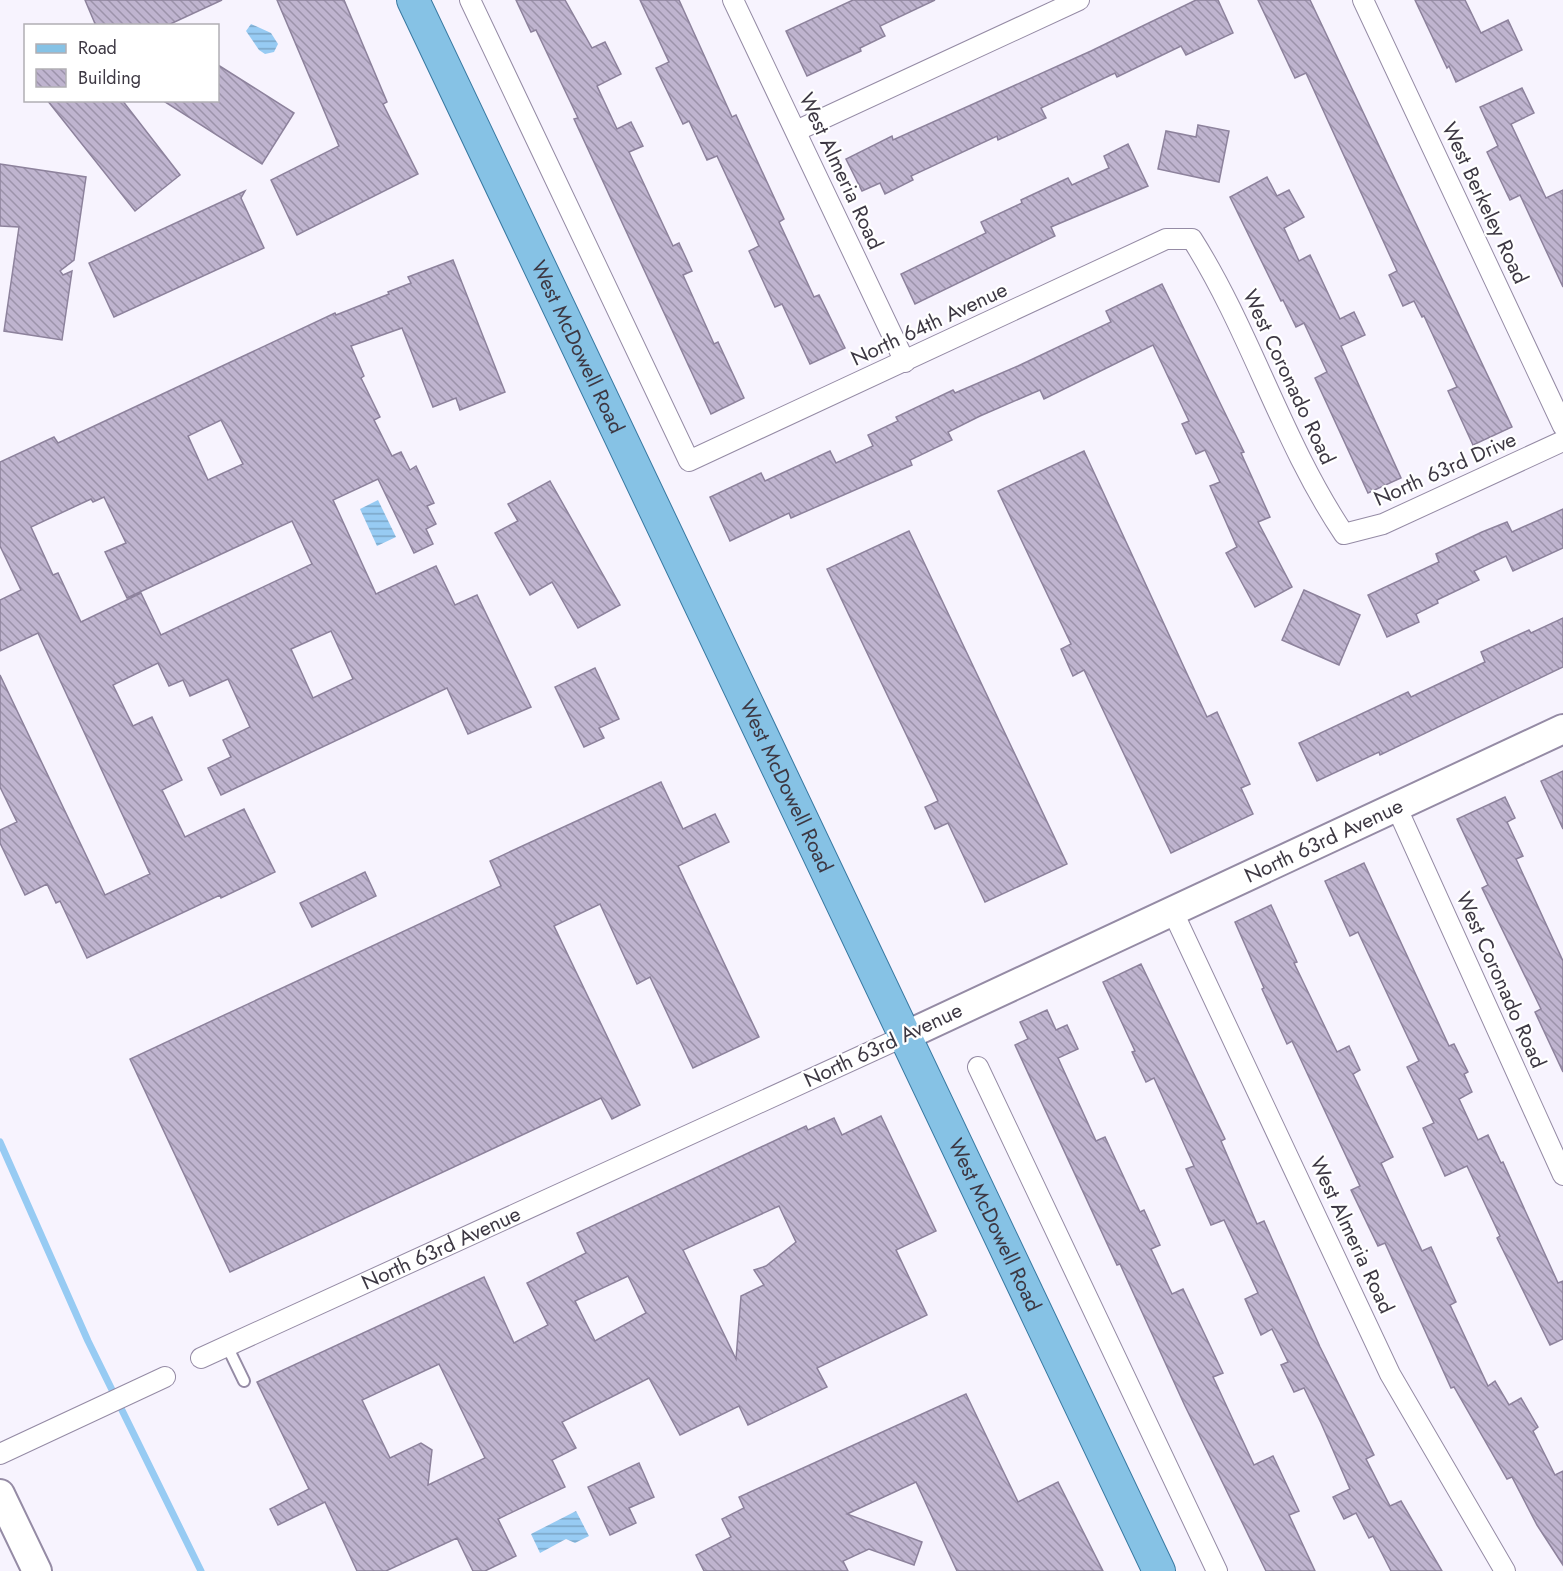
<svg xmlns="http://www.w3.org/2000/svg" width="1563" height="1571" font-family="Jost,sans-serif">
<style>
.water{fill:url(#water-rules)}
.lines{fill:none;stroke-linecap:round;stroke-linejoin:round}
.stream{stroke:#97cbf3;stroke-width:7}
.building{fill:url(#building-back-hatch);stroke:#8d829c;stroke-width:1.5;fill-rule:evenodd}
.lane-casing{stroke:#958ba5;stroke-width:14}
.street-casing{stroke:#958ba5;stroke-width:22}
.secondary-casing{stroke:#958ba5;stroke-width:32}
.primary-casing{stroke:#3878a1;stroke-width:34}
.lane{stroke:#fff;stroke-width:10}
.street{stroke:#fff;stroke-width:20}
.secondary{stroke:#fff;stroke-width:28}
.primary{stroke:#86c2e5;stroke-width:32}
.labels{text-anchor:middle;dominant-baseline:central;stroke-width:4.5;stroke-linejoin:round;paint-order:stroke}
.street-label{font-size:21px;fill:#3d3843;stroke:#fff}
</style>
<defs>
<pattern id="water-rules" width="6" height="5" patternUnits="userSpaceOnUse" patternTransform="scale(1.5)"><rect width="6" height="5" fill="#97cbf3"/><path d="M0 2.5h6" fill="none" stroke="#7ca6c6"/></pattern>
<pattern id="building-back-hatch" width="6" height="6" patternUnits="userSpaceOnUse" patternTransform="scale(1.5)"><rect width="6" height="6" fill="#bfb4cf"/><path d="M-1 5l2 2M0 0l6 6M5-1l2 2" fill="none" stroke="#9c93aa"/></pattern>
</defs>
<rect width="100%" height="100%" fill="#f7f3fe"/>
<g class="water">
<polygon points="251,24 271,33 278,44 274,52 265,54 259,50 246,31"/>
<polygon points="378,500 396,537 377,546 360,509"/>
<polygon points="576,1511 589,1536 575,1543 566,1539 540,1553 531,1534"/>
</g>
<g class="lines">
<polyline class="stream" points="0,1142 88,1341 201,1571"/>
</g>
<g class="building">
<polygon points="85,0 222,0 166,26 96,26"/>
<polygon points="277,0 344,0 387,102 383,104 418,174 297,235 271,180 339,146"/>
<polygon points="516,0 565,0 592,48 605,42 621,74 597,86 617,129 631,122 643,146 629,152 673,246 679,243 692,271 683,275 714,344 718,342 744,398 711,414 574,119 578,118 536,30 531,32"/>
<polygon points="640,0 679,0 732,117 736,115 784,219 779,222 814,297 819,295 845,348 810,364 782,304 775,307 749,251 759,246 717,156 707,160 689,121 683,124 656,68 669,62"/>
<polygon points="853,0 935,0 880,26 885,36 860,48 861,51 807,76 786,31"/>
<polygon points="1196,0 1218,0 1233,33 1186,55 1181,46 1117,77 1115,73 1041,108 1046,118 998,140 997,136 911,176 913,180 885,194 880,183 862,191 846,159 892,136 893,140 1091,51"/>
<polygon points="1258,0 1310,0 1512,427 1473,445 1448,391 1457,387 1424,316 1422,317 1414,301 1403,306 1389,275 1397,271 1306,73 1295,78"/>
<polygon points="1415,0 1465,0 1481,33 1508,20 1522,50 1456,82 1449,66 1447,68"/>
<polygon points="218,65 294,113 262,164 162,100 218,100"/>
<polygon points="1522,88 1534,113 1511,124 1546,198 1563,190 1563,287 1520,195 1510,200 1487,152 1498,146 1480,107"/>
<polygon points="47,100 122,100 180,175 135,211"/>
<polygon points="1198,125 1229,131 1219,182 1158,169 1166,131 1196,137"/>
<polygon points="1128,144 1148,186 1051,227 1055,236 915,304 901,274 986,233 981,222 1022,203 1021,200 1068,178 1072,185 1109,168 1104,156"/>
<polygon points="0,164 86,177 74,260 60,271 63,275 72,271 62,340 4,331 19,227 0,226"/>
<polygon points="1267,177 1277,196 1289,190 1304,217 1284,228 1299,261 1310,255 1340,319 1354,312 1365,335 1341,346 1401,478 1368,493 1315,378 1327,372 1304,323 1296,327 1283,300 1281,301 1230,197"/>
<polygon points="245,191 241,198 264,248 114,317 89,263"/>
<path d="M 453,260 L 505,392 L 460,410 L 456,398 L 433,407 L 402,328 L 351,346 L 364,376 L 361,378 L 380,417 L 374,420 L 392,456 L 401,452 L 410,470 L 416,466 L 434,503 L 427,506 L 436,524 L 426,529 L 433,544 L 414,553 L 378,479 L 333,500 L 376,594 L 436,566 L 455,605 L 477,595 L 531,707 L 468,734 L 447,688 L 221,795 L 208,768 L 231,757 L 223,740 L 250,727 L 228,679 L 190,696 L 183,680 L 169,686 L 158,663 L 113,685 L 133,726 L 152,717 L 182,780 L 162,790 L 185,837 L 244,809 L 275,872 L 221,898 L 220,895 L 87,958 L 60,901 L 56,903 L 47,884 L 25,895 L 0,843 L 0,830 L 17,822 L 0,787 L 0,675 L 105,895 L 150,874 L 38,633 L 0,651 L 0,600 L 21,590 L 0,546 L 0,462 L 54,437 L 58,443 L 335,313 L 336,315 L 389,294 L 388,292 L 411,283 L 408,277 ZM 221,420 L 243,464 L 208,480 L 188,436 ZM 104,497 L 126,543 L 105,552 L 127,598 L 292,521 L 312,564 L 161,635 L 141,593 L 81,622 L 58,573 L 53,575 L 31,527 L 91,499 L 93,502 ZM 331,631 L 353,679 L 313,698 L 291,649 Z"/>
<polygon points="1162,284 1244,452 1241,453 1270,517 1258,522 1292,587 1255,607 1226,553 1237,547 1210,486 1220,482 1205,450 1196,454 1182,424 1189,421 1153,345 1044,399 1040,390 980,416 948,432 952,440 910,460 912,465 791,518 789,513 730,541 710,497 761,473 765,481 830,451 836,463 873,446 868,435 898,421 896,417 953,390 955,393 1018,366 1111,322 1106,311"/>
<polygon points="1084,451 1207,717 1217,712 1250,784 1241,788 1253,814 1171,853 1084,670 1073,676 1061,649 1071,644 998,491"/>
<polygon points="550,481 620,605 578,628 552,582 530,595 495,533 518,521 508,504"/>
<polygon points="1563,509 1563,548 1513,571 1506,556 1474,571 1479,580 1437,600 1438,603 1416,614 1419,622 1387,637 1368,595 1439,562 1436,554 1482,532 1507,522 1512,532"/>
<polygon points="909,531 1067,864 985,902 948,823 935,829 925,807 938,801 827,569"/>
<polygon points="1304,590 1360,615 1339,665 1282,640"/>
<polygon points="1563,618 1563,667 1380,755 1379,752 1317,781 1299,743 1408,692 1411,697 1485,662 1481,652 1529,630 1531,633"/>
<polygon points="595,668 619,719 599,728 604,738 584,747 555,687"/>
<polygon points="1563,771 1563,829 1541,781"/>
<polygon points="661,782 683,829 715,814 729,842 678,866 759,1037 693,1068 650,977 637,984 600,904 554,926 640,1105 612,1119 601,1098 230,1272 130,1059 501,886 490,861"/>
<polygon points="1505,797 1515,818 1507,822 1523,856 1516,859 1563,961 1563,1072 1535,1012 1541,1009 1482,888 1488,885 1457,819"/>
<polygon points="1364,863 1449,1046 1454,1044 1468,1072 1464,1074 1472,1092 1459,1099 1478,1140 1488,1135 1501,1163 1503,1162 1558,1283 1563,1281 1563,1339 1550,1345 1497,1238 1500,1236 1467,1166 1445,1176 1423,1128 1434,1123 1407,1067 1419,1061 1358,932 1350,936 1325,881"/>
<polygon points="365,872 376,896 312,927 300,903"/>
<polygon points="1271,905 1297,962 1294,963 1337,1052 1349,1046 1360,1070 1353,1074 1393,1157 1381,1163 1422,1251 1431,1247 1456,1302 1450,1305 1488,1386 1495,1381 1509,1405 1521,1398 1538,1427 1533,1431 1555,1475 1563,1471 1563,1565 1537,1525 1512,1477 1507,1479 1454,1387 1451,1388 1385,1243 1378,1246 1351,1190 1360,1186 1292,1041 1287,1044 1262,989 1264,988 1235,922"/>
<polygon points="1141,964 1225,1139 1221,1141 1257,1224 1264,1221 1320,1347 1374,1455 1366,1459 1390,1506 1401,1501 1442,1571 1391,1571 1373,1536 1369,1538 1356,1513 1344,1519 1333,1497 1350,1489 1321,1423 1304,1388 1294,1392 1281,1365 1288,1362 1272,1329 1261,1335 1245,1299 1258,1293 1224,1220 1211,1225 1186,1169 1194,1166 1154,1078 1146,1082 1132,1052 1135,1051 1103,982"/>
<polygon points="1047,1010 1056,1030 1067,1025 1078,1049 1058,1058 1096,1141 1105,1137 1140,1212 1144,1210 1160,1245 1151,1249 1172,1294 1183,1289 1223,1373 1213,1377 1254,1465 1273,1456 1299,1511 1289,1515 1315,1571 1266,1571 1185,1406 1120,1264 1117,1265 1015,1045 1028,1039 1020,1022"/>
<path d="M 881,1116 L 936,1231 L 896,1250 L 927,1315 L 817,1368 L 827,1387 L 748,1425 L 739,1406 L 680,1435 L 649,1378 L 562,1422 L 576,1448 L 552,1460 L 565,1487 L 498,1519 L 516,1556 L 485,1571 L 473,1571 L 457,1538 L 386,1571 L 357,1571 L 325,1502 L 278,1525 L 270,1509 L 309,1489 L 257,1382 L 484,1277 L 514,1343 L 548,1325 L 527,1283 L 586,1253 L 577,1233 L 806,1126 L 808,1130 L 834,1118 L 842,1135 ZM 779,1206 L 796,1242 L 766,1266 L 754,1270 L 764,1285 L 741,1296 L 736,1359 L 683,1250 ZM 628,1276 L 646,1313 L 595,1341 L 575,1301 ZM 439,1364 L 485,1458 L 428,1485 L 432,1450 L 421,1443 L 390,1458 L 362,1400 Z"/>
<polygon points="966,1394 1018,1502 1058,1482 1103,1571 957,1571 916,1482 847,1514 922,1542 914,1565 869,1549 843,1561 848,1571 704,1571 696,1555 731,1537 722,1519 744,1508 739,1497"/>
<polygon points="639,1463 654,1497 629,1508 636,1523 610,1535 588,1487"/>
</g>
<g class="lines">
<g class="lane-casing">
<polyline id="lane" points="227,1346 244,1381"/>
</g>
<g class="street-casing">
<g id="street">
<path d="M 470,0 L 689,461 L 1166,239 L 1192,239 C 1251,332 1282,442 1344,534 L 1383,524 L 1563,441"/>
<polyline points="733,0 905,362"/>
<polyline points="1363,0 1563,426"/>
<polyline points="796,131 1079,0"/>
<polyline points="1396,806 1563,1175"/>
<polyline points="1172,910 1390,1374 1505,1571"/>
<polyline points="978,1067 1217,1571"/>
<path id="s1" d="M 201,1358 L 905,1036"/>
<polyline points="0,1454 165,1377"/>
</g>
</g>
<g class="secondary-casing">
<g id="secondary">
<path id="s2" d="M 905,1036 L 1563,729"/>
<polyline points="0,1494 37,1571"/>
</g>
</g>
<g class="primary-casing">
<g id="primary">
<path id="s3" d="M 413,0 L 1159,1571"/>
</g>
</g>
<use href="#lane" class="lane"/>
<use href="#street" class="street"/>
<use href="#secondary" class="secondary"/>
<use href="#primary" class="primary"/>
</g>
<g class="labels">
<g class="street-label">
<text transform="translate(841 171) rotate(65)">West Almeria Road</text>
<text transform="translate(1485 203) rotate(65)">West Berkeley Road</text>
<text transform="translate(929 324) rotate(-25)">North 64th Avenue</text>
<text stroke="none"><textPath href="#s3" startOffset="384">West McDowell Road</textPath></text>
<text transform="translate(1289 377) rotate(65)">West Coronado Road</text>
<text transform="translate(1445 469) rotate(-24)">North 63rd Drive</text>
<text stroke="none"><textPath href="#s3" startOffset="870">West McDowell Road</textPath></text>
<text stroke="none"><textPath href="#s2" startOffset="462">North 63rd Avenue</textPath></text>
<text transform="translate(1501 980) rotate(66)">West Coronado Road</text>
<text transform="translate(883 1045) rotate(-25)">North 63rd Avenue</text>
<text stroke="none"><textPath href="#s3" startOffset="1356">West McDowell Road</textPath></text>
<text transform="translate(1352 1235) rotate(65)">West Almeria Road</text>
<text stroke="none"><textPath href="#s1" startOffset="264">North 63rd Avenue</textPath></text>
</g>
</g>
<rect x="24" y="24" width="195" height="78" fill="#ffffff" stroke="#b1afb4" stroke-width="1.5"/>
<rect x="36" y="44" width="30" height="9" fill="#86c2e5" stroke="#b1afb4" stroke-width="1.5"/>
<text x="78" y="54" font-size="18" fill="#3d3843">Road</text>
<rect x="36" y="69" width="30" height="18" fill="url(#building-back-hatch)" stroke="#b1afb4" stroke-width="1.5"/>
<text x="78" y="84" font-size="18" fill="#3d3843">Building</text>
</svg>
